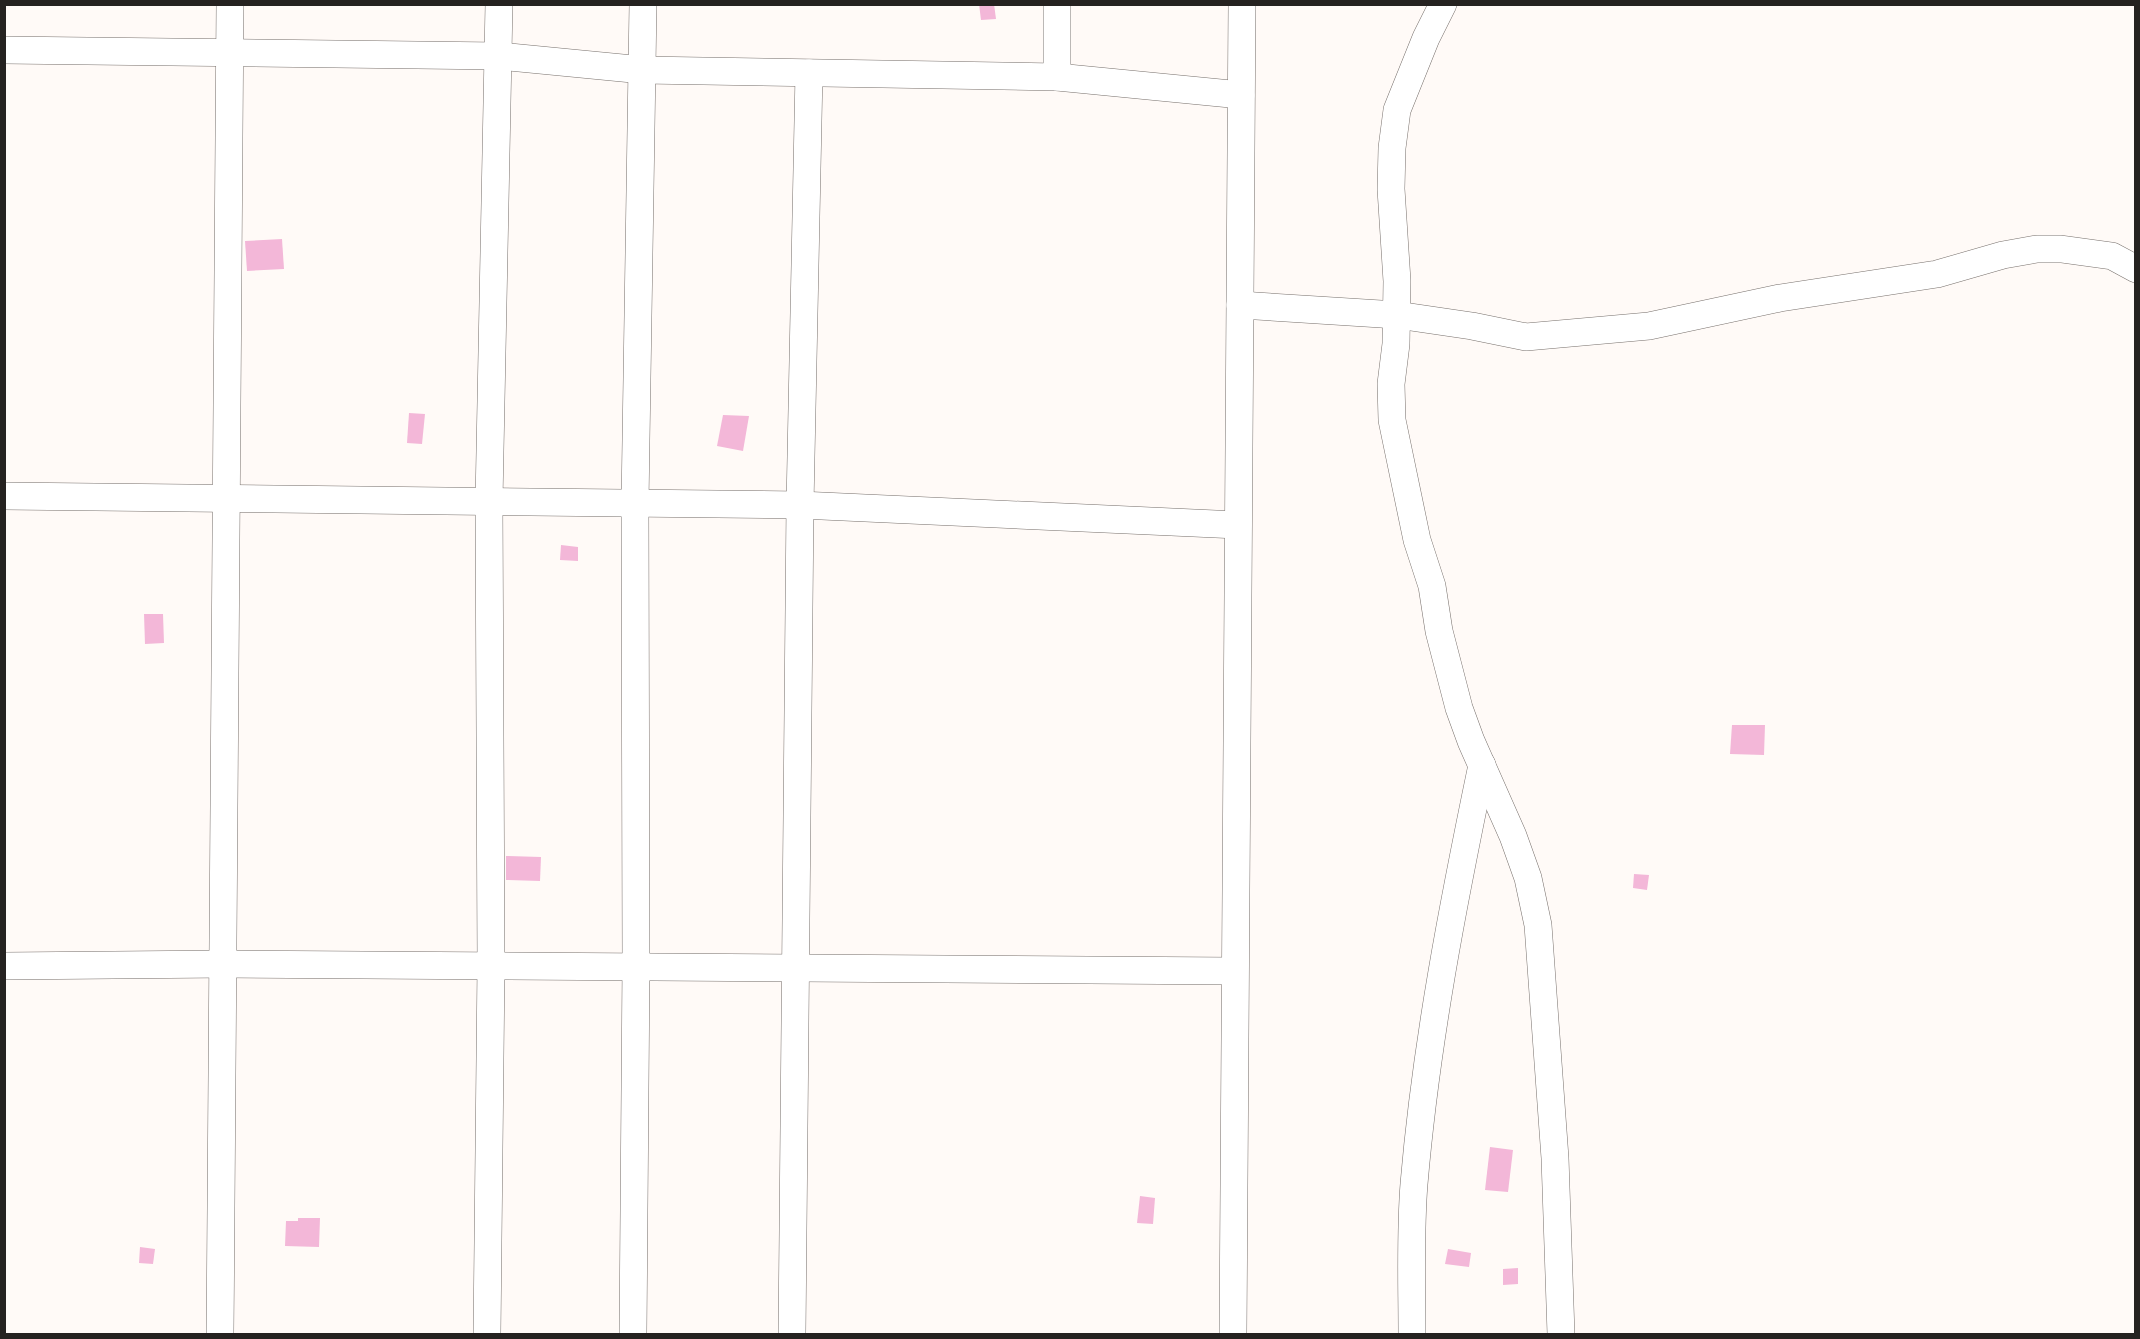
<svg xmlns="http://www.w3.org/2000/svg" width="2140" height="1339" font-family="Montserrat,sans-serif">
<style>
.building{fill:#f3b7d8}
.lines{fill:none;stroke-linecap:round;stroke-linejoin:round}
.minor-casing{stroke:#77706c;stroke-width:28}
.minor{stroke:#fff;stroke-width:27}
</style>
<rect width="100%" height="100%" fill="#fffaf7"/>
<g class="building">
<polygon points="979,4 994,4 996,19 981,20"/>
<polygon points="282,239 284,269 247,271 245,241"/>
<polygon points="409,413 425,414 422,444 407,443"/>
<polygon points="723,415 749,416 743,451 717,446"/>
<polygon points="561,545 578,547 578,561 560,560"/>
<polygon points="144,614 163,614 164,643 145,644"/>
<polygon points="1732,725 1765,725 1764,755 1730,754"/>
<polygon points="506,856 541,857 540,881 506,880"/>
<polygon points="1634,874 1649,875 1647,890 1633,888"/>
<polygon points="1490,1147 1513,1150 1508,1192 1485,1190"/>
<polygon points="1140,1196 1155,1198 1153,1224 1137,1223"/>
<polygon points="298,1218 320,1218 319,1247 285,1246 286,1221 298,1221"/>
<polygon points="140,1247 155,1249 153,1264 139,1263"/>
<polygon points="1448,1249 1471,1253 1469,1267 1445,1264"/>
<polygon points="1518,1268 1518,1284 1503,1285 1503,1269"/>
</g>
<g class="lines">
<g class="minor-casing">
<g id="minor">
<polyline points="1443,4 1426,38 1397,110 1392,148 1391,189 1397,281 1396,344 1391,384 1392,420 1417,540 1432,586 1439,631 1459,708 1471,741 1513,836 1528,878 1538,925 1555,1158 1561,1334"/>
<polyline points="4,50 499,56 643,70 1057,77 1241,95"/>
<polyline points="1057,77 1057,4"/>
<polyline points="1240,305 1397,315 1472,326 1526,337 1649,326 1780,298 1937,274 2003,255 2037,249 2061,249 2112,256 2136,269"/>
<polyline points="4,496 800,505 1238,525"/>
<polyline points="4,966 223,964 1234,971"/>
<path d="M 220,1334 C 224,891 223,448 230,4"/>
<polyline points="487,1334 491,966 489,501 499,4"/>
<polyline points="633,1334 636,966 635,503 643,4"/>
<polyline points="792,1334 800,505 809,73"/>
<polyline points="1233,1334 1242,4"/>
<path d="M 1412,1334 C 1412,1285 1410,1233 1414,1184 C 1426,1043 1453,904 1482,765"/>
</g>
</g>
<use href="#minor" class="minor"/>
</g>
<rect width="2140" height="1339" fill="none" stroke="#252220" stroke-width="12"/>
</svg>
